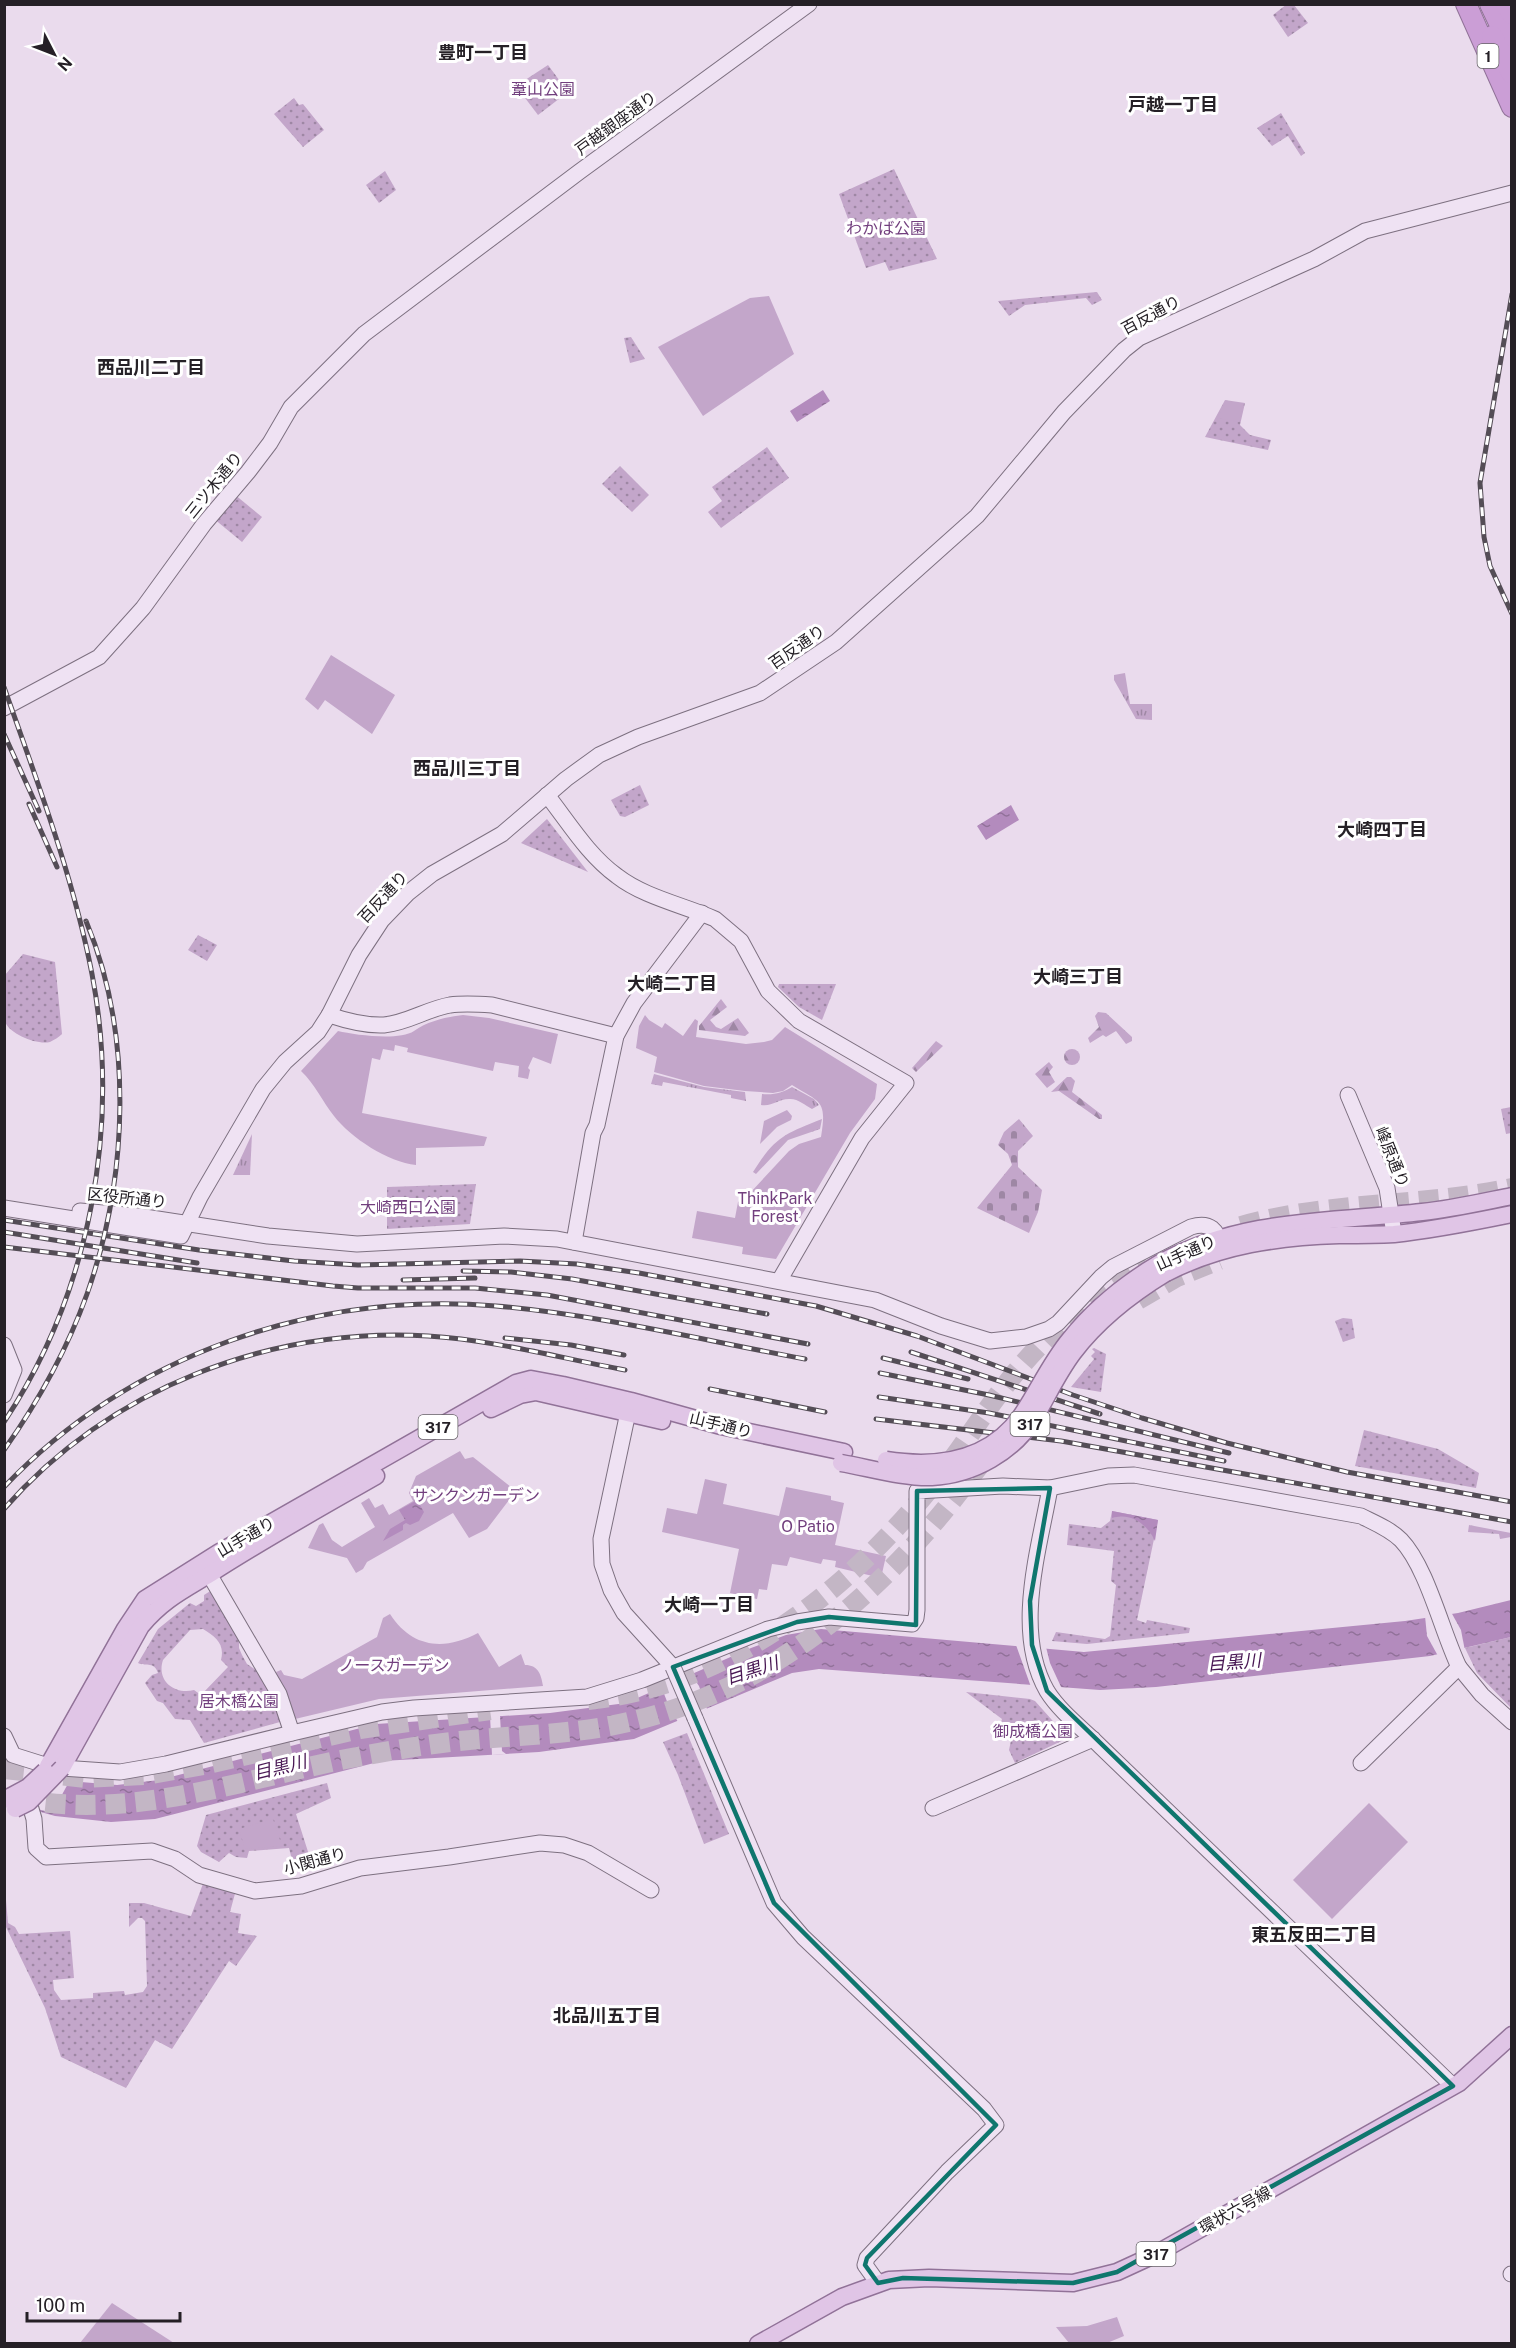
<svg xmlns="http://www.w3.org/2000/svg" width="1516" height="2348" font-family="'Public Sans','Noto Sans JP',sans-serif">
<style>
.grass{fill:url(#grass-tufts)}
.forest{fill:url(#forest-firs)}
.cemetery{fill:url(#cemetery-stones)}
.park{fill:url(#park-dots);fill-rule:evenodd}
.garden{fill:#c3a6ca}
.water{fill:url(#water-ripples)}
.pier{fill:#eadbed}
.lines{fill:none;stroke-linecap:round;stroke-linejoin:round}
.highway-tunnel{stroke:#c3b6c5;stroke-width:20;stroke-dasharray:20 10;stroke-linecap:butt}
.secondary-casing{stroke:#7d7080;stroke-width:17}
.primary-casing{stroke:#917298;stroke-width:19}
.highway-casing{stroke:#917298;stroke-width:22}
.secondary{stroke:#efe2f3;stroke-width:15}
.primary{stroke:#e0c5e6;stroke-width:16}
.highway{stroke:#cb9ed6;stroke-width:20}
.rail-casing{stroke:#544d56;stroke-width:5}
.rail{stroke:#fff;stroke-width:3;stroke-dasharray:9;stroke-linecap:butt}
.secondary-bridge-casing{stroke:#7d7080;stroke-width:17;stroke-linecap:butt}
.primary-bridge-casing{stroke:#917298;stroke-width:19;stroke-linecap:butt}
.secondary-bridge{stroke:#efe2f3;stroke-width:15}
.primary-bridge{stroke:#e0c5e6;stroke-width:16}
.marked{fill:none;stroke:#0f766e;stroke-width:4.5;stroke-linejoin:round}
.labels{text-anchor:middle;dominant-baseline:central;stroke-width:6;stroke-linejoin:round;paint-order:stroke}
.shield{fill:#fff;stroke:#666367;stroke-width:1.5}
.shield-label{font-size:15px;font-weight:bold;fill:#252026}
.park-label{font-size:16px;fill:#723f7e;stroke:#fff}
.street-label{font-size:16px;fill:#252026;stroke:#fff}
.neighbourhood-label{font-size:18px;font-weight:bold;fill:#252026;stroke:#fff}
.water-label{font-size:18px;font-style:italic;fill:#491854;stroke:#fff}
</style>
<defs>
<pattern id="grass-tufts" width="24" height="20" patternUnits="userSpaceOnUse" patternTransform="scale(1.5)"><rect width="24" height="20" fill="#c3a6ca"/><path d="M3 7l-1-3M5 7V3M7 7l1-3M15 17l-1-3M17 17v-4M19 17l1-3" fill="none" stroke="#9e87a4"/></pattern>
<pattern id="forest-firs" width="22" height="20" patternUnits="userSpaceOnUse" patternTransform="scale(1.5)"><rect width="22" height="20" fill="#c3a6ca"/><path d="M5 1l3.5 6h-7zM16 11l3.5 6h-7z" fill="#9e87a4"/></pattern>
<pattern id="cemetery-stones" width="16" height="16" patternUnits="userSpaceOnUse" patternTransform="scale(1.5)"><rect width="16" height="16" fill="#c3a6ca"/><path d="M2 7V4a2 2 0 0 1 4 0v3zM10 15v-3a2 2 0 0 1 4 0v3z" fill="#9e87a4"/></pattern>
<pattern id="park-dots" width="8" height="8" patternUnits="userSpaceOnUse" patternTransform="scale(1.5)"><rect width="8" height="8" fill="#c3a6ca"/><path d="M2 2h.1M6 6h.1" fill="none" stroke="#9e87a4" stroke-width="1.8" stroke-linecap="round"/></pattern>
<pattern id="water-ripples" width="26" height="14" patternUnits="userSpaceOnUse" patternTransform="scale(1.5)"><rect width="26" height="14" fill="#b38bbd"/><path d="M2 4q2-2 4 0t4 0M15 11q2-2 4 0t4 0" fill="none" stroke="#917199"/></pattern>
</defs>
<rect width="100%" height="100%" fill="#eadbed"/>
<g class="grass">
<polygon points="1125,673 1130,704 1152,704 1152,720 1136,719 1114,680 1114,675"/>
<polygon points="654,1074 704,1087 745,1092 746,1101 731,1098 731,1095 663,1082 662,1086 651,1084"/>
<path d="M 792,1087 L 814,1099 L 819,1105 L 812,1109 C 805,1105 797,1098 789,1099 C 778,1099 772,1107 761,1105 L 762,1094 C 774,1095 782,1093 792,1087 Z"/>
<path d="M 822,1119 L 820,1129 L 788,1140 L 756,1174 L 753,1172 C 775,1137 784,1134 822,1119 Z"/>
<polygon points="252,1134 250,1175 233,1175"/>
</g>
<g class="forest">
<polygon points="721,999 727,1007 710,1020 716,1027 721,1029 738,1018 749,1033 745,1036 699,1030 699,1026"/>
<polygon points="1098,1012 1106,1013 1132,1037 1132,1041 1126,1044 1116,1031 1106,1037 1103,1035 1090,1043 1088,1038 1099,1027 1095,1016"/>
<polygon points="936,1041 943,1046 916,1072 912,1068"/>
<circle cx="1072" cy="1057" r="8"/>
<polygon points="1049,1062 1053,1067 1049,1072 1055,1082 1047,1088 1035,1074"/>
<polygon points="1067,1077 1071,1077 1075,1081 1072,1092 1102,1115 1102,1119 1099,1119 1059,1091 1051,1092"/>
<polygon points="1469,1525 1511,1533 1511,1537 1500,1539 1499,1534 1468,1532"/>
</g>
<polygon class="cemetery" points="1019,1119 1033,1136 1018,1151 1018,1167 1042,1190 1038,1212 1029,1233 977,1208 1012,1165 1008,1154 998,1145 1004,1132"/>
<g class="park">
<polygon points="1287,4 1294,5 1308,23 1288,37 1273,15"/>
<polygon points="548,65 568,92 538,115 516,86"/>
<polygon points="294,98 299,105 303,104 324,130 303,147 274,114"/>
<polygon points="1281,113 1305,153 1301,156 1288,136 1272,146 1257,128"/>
<polygon points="894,169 937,259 889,271 885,262 866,268 839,194"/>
<polygon points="385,171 396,190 379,203 366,185"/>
<polygon points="1097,292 1102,300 1092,305 1086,298 1025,305 1009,316 998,301"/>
<polygon points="631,337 645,359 630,363 624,338"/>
<polygon points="1225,400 1245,403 1240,425 1250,435 1271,440 1268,450 1205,437"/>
<polygon points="767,447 789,478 721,528 708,512 722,501 712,487"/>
<polygon points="620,466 649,495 632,512 602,484"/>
<polygon points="234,494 262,517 242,542 213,518"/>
<polygon points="640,785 649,805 625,817 620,816 611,800"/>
<polygon points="547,819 588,872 521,843"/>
<polygon points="198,935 217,945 207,961 188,950"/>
<path d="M 23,954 L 55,962 L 62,1034 C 59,1037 54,1040 50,1042 C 37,1045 11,1035 5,1022 C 1,1009 4,988 5,975 Z"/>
<polygon points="779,984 836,984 822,1020 799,1007 778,987"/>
<polygon points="1511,1107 1511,1133 1506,1134 1501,1109"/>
<polygon points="476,1184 470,1224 387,1229 387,1187"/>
<polygon points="1343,1318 1352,1319 1355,1338 1343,1342 1335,1321"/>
<polygon points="1094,1348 1106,1354 1101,1392 1071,1387 1094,1359 1091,1356 1095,1352 1092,1349"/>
<polygon points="1364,1430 1438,1449 1479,1473 1476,1488 1355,1466"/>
<polygon points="1112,1511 1158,1520 1137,1620 1146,1623 1147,1620 1190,1628 1189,1633 1087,1644 1052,1641 1056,1632 1105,1639 1110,1636 1116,1585 1111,1581 1114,1551 1067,1545 1069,1524 1101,1528 1110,1521"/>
<path d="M 212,1590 L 239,1635 L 239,1648 L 242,1655 L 247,1664 L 259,1672 L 274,1700 L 280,1722 L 204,1743 L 190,1720 L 175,1719 L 163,1703 L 157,1701 L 145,1683 L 152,1675 L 158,1673 C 154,1661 147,1667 138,1663 L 158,1629 L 190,1603 L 196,1606 L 204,1601 L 204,1595 ZM 203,1629 C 216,1637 225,1644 221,1660 L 228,1667 L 201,1695 L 194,1690 C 175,1695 156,1681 163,1660 L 190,1630 Z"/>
<polygon points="1511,1637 1511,1708 1477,1673 1465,1648"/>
<polygon points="966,1692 1030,1699 1035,1701 1068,1738 1015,1763 1009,1750 1013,1731 1001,1722 1002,1719"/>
<polygon points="687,1733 729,1834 704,1844 678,1775 663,1742"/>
<polygon points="327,1783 331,1798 296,1814 310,1858 293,1864 289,1848 249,1851 247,1858 236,1857 229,1853 219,1862 201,1852 197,1846 206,1815"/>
<polygon points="204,1881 236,1890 230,1912 241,1914 238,1933 257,1936 236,1966 229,1961 172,2049 155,2040 126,2088 61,2057 45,2008 5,1925 5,1900 6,1900 8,1923 15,1927 19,1934 70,1931 74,1978 53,1980 54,1990 61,2000 93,1998 93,1993 124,1991 125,1995 143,1992 147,1986 145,1921 142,1918 138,1918 129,1927 129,1903 144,1903 191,1916"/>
</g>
<g class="garden">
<polygon points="769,296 794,354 703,416 658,347 750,298"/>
<polygon points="1226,401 1243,404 1239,422 1217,418"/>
<polygon points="331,655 395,695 372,734 325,700 318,710 305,699"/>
<path d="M 463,1015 L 489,1018 L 558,1034 L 551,1064 L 533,1057 L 528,1068 L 530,1070 L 528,1079 L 518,1077 L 519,1066 L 495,1062 L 493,1071 L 407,1052 L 408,1048 L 395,1045 L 394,1051 L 383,1049 L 380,1060 L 372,1058 L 362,1113 L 487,1137 L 484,1146 L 416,1148 L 416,1165 C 388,1162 351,1138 334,1116 C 322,1101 315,1084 301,1071 L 338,1031 C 355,1035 399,1041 414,1031 C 428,1021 446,1017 463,1015 Z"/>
<path d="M 645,1015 L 649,1020 L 662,1028 L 665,1023 L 683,1036 L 695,1019 L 698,1021 L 696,1037 L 746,1044 L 764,1042 L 772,1040 L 785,1027 L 877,1084 L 875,1099 L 850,1133 L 776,1259 L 742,1254 L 743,1247 L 692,1238 L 697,1211 L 735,1218 L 738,1202 L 750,1193 L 789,1151 L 799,1144 L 821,1137 C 827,1100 821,1103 792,1085 L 783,1091 L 773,1093 L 745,1091 L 704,1086 L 654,1072 L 657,1057 L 636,1048 L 639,1026 Z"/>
<polygon points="787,1110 792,1116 791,1120 777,1127 760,1144 764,1121"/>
<polygon points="460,1451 465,1459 473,1457 516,1491 487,1529 469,1538 453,1513 367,1562 363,1569 356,1573 347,1558 308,1548 319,1525 323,1523 332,1540 342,1547 375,1527 361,1503 369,1498 375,1508 383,1504 389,1515 413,1501 409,1493 416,1476"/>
<polygon points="705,1479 727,1484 723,1504 779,1516 786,1487 831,1496 831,1500 844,1503 835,1545 886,1556 881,1578 835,1567 836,1561 823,1559 821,1564 790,1557 787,1566 772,1564 767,1590 759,1589 757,1599 730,1593 739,1549 662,1532 667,1508 697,1514"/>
<path d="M 390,1614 C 412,1648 444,1651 478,1633 L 499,1667 L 521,1654 L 525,1665 C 538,1665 541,1674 543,1686 L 379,1699 L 295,1719 L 276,1672 L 281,1670 L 284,1675 L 302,1679 L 377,1637 L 383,1618 Z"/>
<polygon points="1369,1803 1408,1842 1332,1919 1293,1880"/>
<polygon points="273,1819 282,1846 245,1849 239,1829"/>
<polygon points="112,2303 174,2343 80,2343"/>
<polygon points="1117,2317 1124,2336 1107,2343 1069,2343 1056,2327 1087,2326"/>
</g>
<g class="water">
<polygon points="823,390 830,401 797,422 790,411"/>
<polygon points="1011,805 1019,820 986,840 977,826"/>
<polygon points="417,1500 424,1512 419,1521 410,1525 406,1523 403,1525 403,1530 383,1541 390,1529 405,1520 399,1510"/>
<path d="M 1112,1511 L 1158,1520 L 1155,1541 C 1147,1524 1131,1512 1112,1518 Z"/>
<polygon points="1511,1600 1511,1637 1430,1656 1156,1687 1100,1690 819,1669 792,1673 634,1739 539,1752 382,1761 155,1819 111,1822 55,1816 5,1802 4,1765 69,1781 117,1785 159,1780 376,1724 550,1713 626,1703 751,1648 786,1635 821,1629 1084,1652 1405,1621 1458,1613"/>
</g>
<g class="pier">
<polygon points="1451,1612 1461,1630 1465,1651 1438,1656 1427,1636 1425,1616"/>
<polygon points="1016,1645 1046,1647 1050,1663 1062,1689 1031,1687"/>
<polygon points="690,1673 699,1686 707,1709 678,1722 668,1704 661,1686"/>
<polygon points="490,1716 500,1716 502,1751 506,1754 492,1755"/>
<polygon points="12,1765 70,1780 52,1813 5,1800 5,1773"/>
</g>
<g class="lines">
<g class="highway-tunnel">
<path d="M 1241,1226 C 1329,1201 1422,1207 1512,1188"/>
<polyline points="1138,1300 1177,1277 1219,1260"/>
<path d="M 588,1700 C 737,1684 858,1583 946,1468 C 966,1441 984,1413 1004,1387 C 1043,1336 1092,1294 1147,1263"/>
<polyline points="4,1769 86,1778 145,1775 204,1765 360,1729 490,1710"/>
<path d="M 16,1798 C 129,1821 236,1781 346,1759 C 384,1752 421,1745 459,1741 C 507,1736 556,1735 604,1727 C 770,1698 892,1587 987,1455"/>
</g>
<g class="secondary-casing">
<g id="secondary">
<polyline points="4,708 99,657 143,608 204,524 248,472 270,443 291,407 364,334 579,172 809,4"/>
<path d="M 547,795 C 569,823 588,855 617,876 C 644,897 683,905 715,919 L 741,941 L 768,991 L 799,1021 L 906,1083 L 862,1138 L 779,1281"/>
<path d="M 329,1015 C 347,1021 365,1026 384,1025 C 407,1023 427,1009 450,1005 C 464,1003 478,1004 492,1005 L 616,1036"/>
<polyline points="1348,1095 1387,1188 1394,1234"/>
<polyline points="4,1208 181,1236 200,1197 263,1089 285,1062 318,1032 329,1015 359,955 382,920 408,893 432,874 502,834 566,779 599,755 638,737 760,693 836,642 977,516 1064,412 1124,350 1139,338 1314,259 1365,231 1512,193"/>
<path d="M 80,1211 L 138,1216 L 268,1236 L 357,1244 L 504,1236 L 557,1239 L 875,1300 L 941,1326 L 990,1341 L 1026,1337 L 1049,1329 L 1058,1323 L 1101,1277 L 1113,1267 L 1191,1227 C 1210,1221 1218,1230 1221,1248"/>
<polyline points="574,1242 593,1133 597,1125 616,1036 634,1003 702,913"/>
<polyline points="4,1345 14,1370 4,1395"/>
<polyline points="630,1403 601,1539 602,1564 611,1590 624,1613 673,1667"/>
<path d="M 1050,1488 C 1039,1550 1013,1632 1047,1691 C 1060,1712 1084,1730 1101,1747 L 1453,2086"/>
<polyline points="209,1574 279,1694 292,1733"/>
<polyline points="1459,1667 1482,1695 1512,1722"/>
<polyline points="695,1718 774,1903 803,1937 984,2109 996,2125 947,2172 867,2258 865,2265 878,2283"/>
<polyline points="4,1736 13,1755 48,1766"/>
<path d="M 62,1768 L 120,1772 L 166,1764 L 292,1733 L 382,1712 L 414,1708 L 587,1697 L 642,1680 L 768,1629 L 797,1622 L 829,1617 L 912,1624 L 916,1618 L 917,1610 L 917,1491 L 1003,1486 L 1050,1488 L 1108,1476 L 1134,1475 L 1361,1516 C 1375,1523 1390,1529 1401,1540 C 1427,1567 1442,1632 1459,1667 L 1361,1763"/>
<polyline points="29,1802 34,1819 36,1848 46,1857 152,1851 175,1859 199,1875 255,1891 301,1886 360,1868 449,1857 540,1843 564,1845 588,1853 651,1890"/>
<polyline points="933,1808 1093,1739"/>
<polyline points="1511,2274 1512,2274"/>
</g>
</g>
<g class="primary-casing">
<g id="primary">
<path d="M 1160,1263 C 1243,1218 1331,1222 1422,1212 C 1452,1209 1482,1202 1512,1196"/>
<path d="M 1166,1273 C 1221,1245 1278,1237 1339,1235 C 1357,1235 1376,1235 1394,1234 C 1434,1230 1473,1222 1512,1214"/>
<polyline points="491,1409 520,1395 536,1392 662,1421"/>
<polyline points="48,1766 125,1629 145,1599 218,1553 516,1383 531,1379 563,1385 631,1401 721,1426 844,1452"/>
<path d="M 62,1768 L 141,1626 C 163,1600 182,1591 210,1574 C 264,1539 320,1508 376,1476"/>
<polyline points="758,2344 842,2297 889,2280 929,2278 1073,2283 1117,2272 1154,2255 1459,2083 1512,2035"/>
</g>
</g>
<g class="highway-casing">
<g id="highway">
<polyline points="1466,4 1512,107"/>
<polyline points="1490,4 1510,46"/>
<polyline points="1506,4 1512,14"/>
<polyline points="1492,36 1512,74"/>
</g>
</g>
<use href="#secondary" class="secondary"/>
<use href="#primary" class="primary"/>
<use href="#highway" class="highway"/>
<g class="rail-casing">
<g id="rail">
<polyline points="1512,294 1480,483 1484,537 1490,566 1512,614"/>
<path d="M 4,687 C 37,781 73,876 92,974 C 121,1126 90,1293 4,1422"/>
<polyline points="4,734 39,811"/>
<polyline points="29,804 57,867"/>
<polyline points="4,1220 199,1250 294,1261 358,1265 520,1261 577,1264 639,1273 816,1306 917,1336 1073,1395 1142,1418 1227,1443 1347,1472 1512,1502"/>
<polyline points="4,1232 197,1263"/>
<polyline points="4,1247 333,1286 358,1288 475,1288 547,1295 808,1344"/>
<polyline points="463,1271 511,1272 572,1279 767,1314"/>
<polyline points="403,1280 475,1278"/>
<polyline points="505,1338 571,1345 624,1355"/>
<polyline points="911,1352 1100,1414"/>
<polyline points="883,1358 968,1379"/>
<polyline points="880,1373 989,1395 1229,1453"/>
<polyline points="710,1389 825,1412"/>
<polyline points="879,1397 989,1413 1224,1461"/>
<polyline points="876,1419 1061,1441 1512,1522"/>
<path d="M 4,1450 C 38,1402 67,1350 87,1294 C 128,1178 134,1036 86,921"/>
<path d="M 4,1487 C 131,1354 314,1291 496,1306 C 600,1315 702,1340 805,1359"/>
<path d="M 4,1509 C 110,1388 269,1327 428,1336 C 494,1340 560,1358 625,1370"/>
</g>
</g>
<use href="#rail" class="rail"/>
<g class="secondary-bridge-casing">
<polyline id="secondary-bridge" points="673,1667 695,1718"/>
</g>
<g class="primary-bridge-casing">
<g id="primary-bridge">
<path d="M 886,1460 C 937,1468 989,1461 1021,1416 C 1038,1391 1050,1363 1070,1339 C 1095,1308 1126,1283 1160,1263"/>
<path d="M 841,1463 C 870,1468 903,1478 932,1477 C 973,1475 1014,1452 1035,1417 C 1048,1395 1058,1373 1073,1353 C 1098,1320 1130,1295 1166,1273"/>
<polyline points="4,1800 28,1787 45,1771"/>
<polyline points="15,1809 29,1802 62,1768"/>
</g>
</g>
<use href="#secondary-bridge" class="secondary-bridge"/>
<use href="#primary-bridge" class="primary-bridge"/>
</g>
<path class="marked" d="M 1050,1488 L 1030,1601 L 1032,1645 L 1047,1691 L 1453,2086 L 1117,2272 L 1073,2283 L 903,2278 L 878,2283 L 865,2265 L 867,2258 L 996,2125 L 774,1903 L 673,1667 L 797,1622 L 829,1617 L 916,1625 L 917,1491 Z"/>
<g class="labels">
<g class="shield">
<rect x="1477.5" y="44" width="21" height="24" rx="4.5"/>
<rect x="1010.5" y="1412" width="39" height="24" rx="4.5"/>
<rect x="418.5" y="1415" width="39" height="24" rx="4.5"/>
<rect x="1136.5" y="2242" width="39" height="24" rx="4.5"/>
</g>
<g class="shield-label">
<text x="1488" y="56">1</text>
<text x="1030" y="1424">317</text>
<text x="438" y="1427">317</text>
<text x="1156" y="2254">317</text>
</g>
<g class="park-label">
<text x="543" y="89">葦山公園</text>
<text x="886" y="228">わかば公園</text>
<text x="775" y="1198">ThinkPark<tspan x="775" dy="18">Forest</tspan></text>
<text x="408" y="1207">大崎西口公園</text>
<text x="476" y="1495">サンクンガーデン</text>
<text x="808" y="1526">O Patio</text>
<text x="394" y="1665">ノースガーデン</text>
<text x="239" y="1701">居木橋公園</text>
<text x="1033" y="1731">御成橋公園</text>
</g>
<g class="street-label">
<text transform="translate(616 123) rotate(-36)">戸越銀座通り</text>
<text transform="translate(1151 315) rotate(-28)">百反通り</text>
<text transform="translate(214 485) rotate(-51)">三ツ木通り</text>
<text transform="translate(797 647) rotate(-35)">百反通り</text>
<text transform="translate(383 897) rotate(-47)">百反通り</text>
<text transform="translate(1392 1157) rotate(68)">峰原通り</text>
<text transform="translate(127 1198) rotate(6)">区役所通り</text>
<text transform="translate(1186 1253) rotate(-24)">山手通り</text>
<text transform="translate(721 1425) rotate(14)">山手通り</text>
<text transform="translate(246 1537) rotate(-30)">山手通り</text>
<text transform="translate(315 1861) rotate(-15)">小関通り</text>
<text transform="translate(1235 2210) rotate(-29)">環状六号線</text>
</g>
<g class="neighbourhood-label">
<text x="483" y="52">豊町一丁目</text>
<text x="1173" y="104">戸越一丁目</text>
<text x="151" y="367">西品川二丁目</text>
<text x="467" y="768">西品川三丁目</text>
<text x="1382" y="829">大崎四丁目</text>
<text x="1078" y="976">大崎三丁目</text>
<text x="672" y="983">大崎二丁目</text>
<text x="709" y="1604">大崎一丁目</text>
<text x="1314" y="1934">東五反田二丁目</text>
<text x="607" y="2015">北品川五丁目</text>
</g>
<g class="water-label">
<text transform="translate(1234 1662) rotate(-5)">目黒川</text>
<text transform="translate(752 1670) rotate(-18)">目黒川</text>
<text transform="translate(280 1767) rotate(-14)">目黒川</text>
</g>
</g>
<rect width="1516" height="2348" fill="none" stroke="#252026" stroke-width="12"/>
<g transform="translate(54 54) rotate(132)" stroke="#ffffff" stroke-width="4.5" paint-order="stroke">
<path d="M0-4.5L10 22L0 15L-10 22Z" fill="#252026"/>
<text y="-9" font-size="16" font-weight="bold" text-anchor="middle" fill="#252026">N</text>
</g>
<path d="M27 2312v9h153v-9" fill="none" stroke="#252026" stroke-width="3"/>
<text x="36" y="2312" font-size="18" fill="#252026" stroke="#ffffff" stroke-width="4.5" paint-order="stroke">100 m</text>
</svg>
